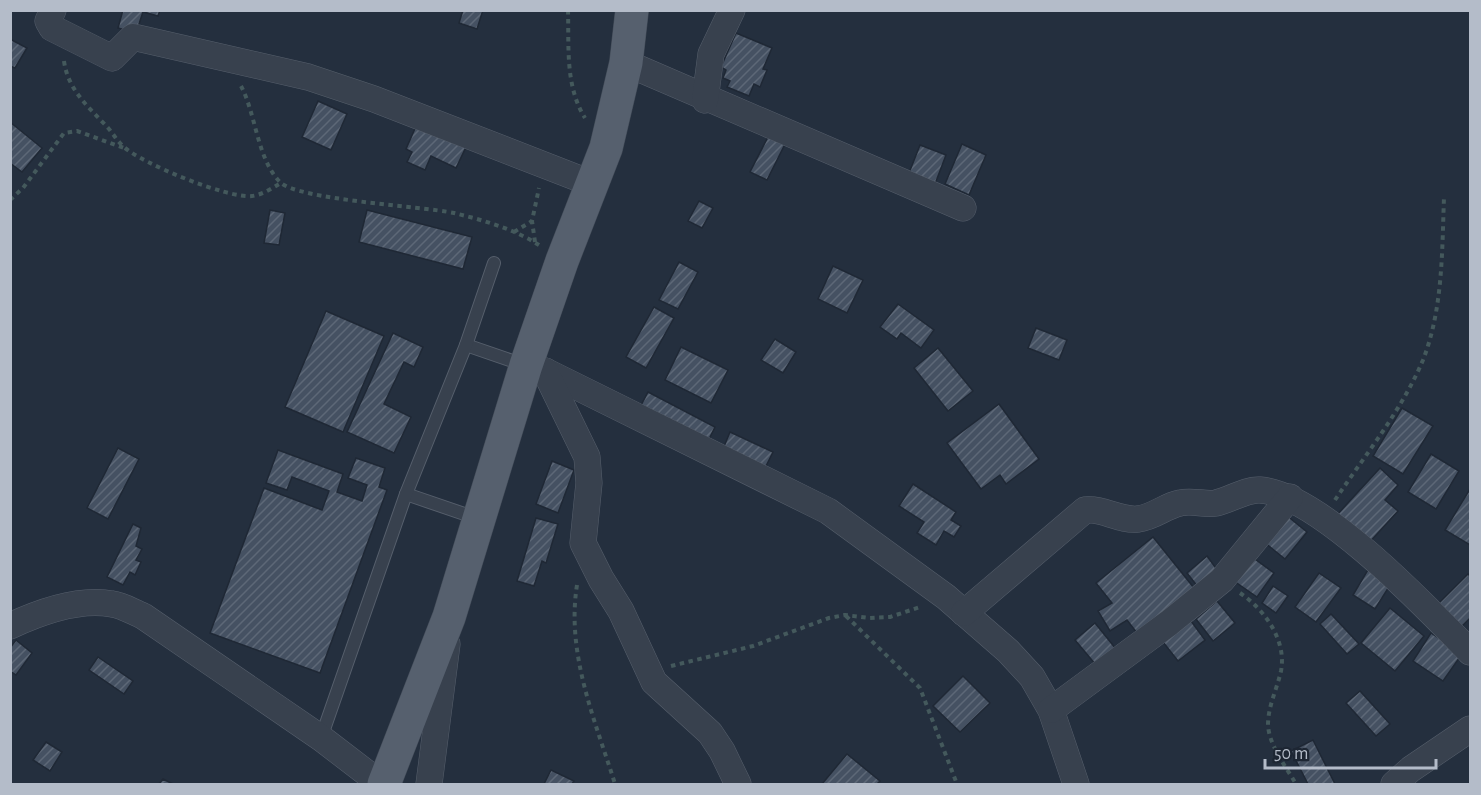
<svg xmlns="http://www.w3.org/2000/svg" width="1481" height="795" font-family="'Alegreya Sans',sans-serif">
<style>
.building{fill:url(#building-hatch);stroke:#1f2835;stroke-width:1.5}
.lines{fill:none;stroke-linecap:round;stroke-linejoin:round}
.service-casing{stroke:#565f6c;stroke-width:14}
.minor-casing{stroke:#565f6c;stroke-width:27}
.primary-casing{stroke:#414a57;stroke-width:34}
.path{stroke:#44595c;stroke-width:4;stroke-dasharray:4.5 4.5;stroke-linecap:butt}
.service{stroke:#38414e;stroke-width:12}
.minor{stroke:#38414e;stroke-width:26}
.primary{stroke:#56606e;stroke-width:33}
</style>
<defs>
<pattern id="building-hatch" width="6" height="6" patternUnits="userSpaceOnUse" patternTransform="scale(1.5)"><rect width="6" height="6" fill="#455162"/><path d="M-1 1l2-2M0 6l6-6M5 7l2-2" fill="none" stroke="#5d6877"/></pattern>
</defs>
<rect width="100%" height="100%" fill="#242f3e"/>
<g class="building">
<polygon points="123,10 160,10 158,16 143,12 136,33 118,28"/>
<polygon points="463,10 483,10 477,29 459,23"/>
<polygon points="736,33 772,48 763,69 767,70 760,87 754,84 749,96 727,87 730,81 723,78 726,70 721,67"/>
<polygon points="10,39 27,48 15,68 10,66"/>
<polygon points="318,101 347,114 331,150 302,137"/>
<polygon points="10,122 42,148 22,172 10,163"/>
<polygon points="417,124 466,147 456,168 431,156 425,170 407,162 412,152 406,149"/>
<polygon points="769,135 785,144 767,180 750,172"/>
<polygon points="962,144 986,155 969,195 945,184"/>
<polygon points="920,145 946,155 935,184 909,173"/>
<polygon points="699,201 713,208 702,228 688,221"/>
<polygon points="270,210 285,213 279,245 264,243"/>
<polygon points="367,210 472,237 463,269 359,242"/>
<polygon points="679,262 698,272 678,309 659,300"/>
<polygon points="833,266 863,280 847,313 818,299"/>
<polygon points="898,304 934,330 921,348 901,333 897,339 880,327"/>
<polygon points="654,307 674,318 646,368 626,357"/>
<polygon points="326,311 384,336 343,432 285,407"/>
<polygon points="1036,328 1067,340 1059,360 1028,348"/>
<polygon points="393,333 423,347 414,367 404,362 384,404 411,417 394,453 347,432"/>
<polygon points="775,339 796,352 783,373 761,360"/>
<polygon points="681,347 728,370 711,403 665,380"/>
<polygon points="938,348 973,391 948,411 914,368"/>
<polygon points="648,392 715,427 706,445 638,411"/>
<polygon points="999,404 1039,459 1006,484 1000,475 981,489 947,443"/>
<polygon points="1402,408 1433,426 1403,474 1373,456"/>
<polygon points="730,432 773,452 765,468 723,449"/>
<polygon points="118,448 139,459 108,519 87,508"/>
<polygon points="278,450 343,474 337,492 362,501 367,485 348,478 356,458 385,468 379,487 387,490 320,673 210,633 264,488 322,510 329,491 292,477 287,490 266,483"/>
<polygon points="1431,454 1459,471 1436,509 1408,492"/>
<polygon points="552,461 574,470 558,513 536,504"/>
<polygon points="1380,468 1398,485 1385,500 1398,511 1367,545 1336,516"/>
<polygon points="913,484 956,512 951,520 961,526 954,537 944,531 936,545 917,533 924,522 899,506"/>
<polygon points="1470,489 1470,545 1445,530"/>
<polygon points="1286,515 1307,532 1285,559 1264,542"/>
<polygon points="536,518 558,524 546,563 542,561 534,586 517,581"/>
<polygon points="133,524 141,528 136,546 142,549 136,560 141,562 135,575 130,572 123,585 107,577"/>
<polygon points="1153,537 1194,588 1137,633 1127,620 1110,631 1098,611 1112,603 1096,583"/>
<polygon points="1207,556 1218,571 1198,587 1187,573"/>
<polygon points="1252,557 1274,573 1257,597 1234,581"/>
<polygon points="1369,568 1392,582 1375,609 1353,595"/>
<polygon points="1319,573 1341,588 1316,622 1295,607"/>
<polygon points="1468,574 1470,576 1470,618 1461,627 1438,604"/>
<polygon points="1273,586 1288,596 1276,613 1262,603"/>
<polygon points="1217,601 1235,623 1213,641 1196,619"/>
<polygon points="1390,608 1424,636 1395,671 1361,643"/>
<polygon points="1331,614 1359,644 1347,654 1320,624"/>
<polygon points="1191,621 1205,640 1178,661 1163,642"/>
<polygon points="1095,623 1116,649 1096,665 1075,640"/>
<polygon points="1431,633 1462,654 1443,681 1413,661"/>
<polygon points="16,640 32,653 16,675 10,671 10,648"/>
<polygon points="98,657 133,681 124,694 89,670"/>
<polygon points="963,676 990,703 960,732 933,706"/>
<polygon points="1360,691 1390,724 1376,736 1346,703"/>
<polygon points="1313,740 1335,784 1308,784 1291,751"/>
<polygon points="46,742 62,752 50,771 33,760"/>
<polygon points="847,754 880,781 877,784 822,784"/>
<polygon points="551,770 574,781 572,784 544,784"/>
<polygon points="163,779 173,784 159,784"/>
</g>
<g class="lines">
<g class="service-casing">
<g id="service">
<polyline points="466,345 524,365"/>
<polyline points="406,494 479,519"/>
<polyline points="321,738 406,494 466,345 494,263"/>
</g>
</g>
<g class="minor-casing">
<g id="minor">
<polyline points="53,10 48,21 52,28 112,58 133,37 308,77 374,99 593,184"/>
<polyline points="626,63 963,208"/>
<polyline points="705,100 711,54 732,10"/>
<polyline points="526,365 545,371 828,511 946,597 1008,651 1032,677 1051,710 1076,784"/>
<polyline points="545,371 587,457 589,483 583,543 601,579 621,611 654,682 710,733 722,751 738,784"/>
<path d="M 964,613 L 1085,510 C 1103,508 1120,521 1138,519 C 1154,517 1165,506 1180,503 C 1192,500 1205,505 1216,503 C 1230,500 1246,489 1260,490 C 1319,494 1427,608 1470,652"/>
<path d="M 10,626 C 40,612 79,598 112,604 C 122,605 133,612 143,616 L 321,738 L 381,784"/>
<polyline points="1051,710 1169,623 1222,580 1290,497"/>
<polyline points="429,784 447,644"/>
<polyline points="1394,784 1411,769 1470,729"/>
</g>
</g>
<g class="primary-casing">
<polyline id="primary" points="384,784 449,617 526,365 562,261 606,148 626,63 632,10"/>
</g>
<g class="path">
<path d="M 568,10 C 569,47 565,86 585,118"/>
<path d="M 64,61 C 68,91 90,108 109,129 C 114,135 118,142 124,147 C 141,163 228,199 252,196 C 262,195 272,188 281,183"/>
<path d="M 241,86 C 256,114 257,159 280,182 C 298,200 421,206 454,213 C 483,220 514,229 539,245"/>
<polyline points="10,200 23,188 64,133 77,131 124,148"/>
<polyline points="514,232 532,221"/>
<polyline points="535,242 532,221 539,188"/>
<path d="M 1335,500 C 1365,455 1402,410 1423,360 C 1443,309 1442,251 1444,197"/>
<path d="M 577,585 C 566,654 595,720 615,784"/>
<path d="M 1240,593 C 1264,609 1287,640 1281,671 C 1277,689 1268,706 1268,725 C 1269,745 1286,767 1296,784"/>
<polyline points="846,616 920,688 957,784"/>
<polyline points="671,666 753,646 829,618 845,615 870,618 890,617 920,607"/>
</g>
<use href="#service" class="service"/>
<use href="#minor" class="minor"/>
<use href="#primary" class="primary"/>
</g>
<rect width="1481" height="795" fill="none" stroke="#b4bcc9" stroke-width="24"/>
<path d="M1265 759v9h171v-9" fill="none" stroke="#b4bcc9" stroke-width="3"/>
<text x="1274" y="759" font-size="18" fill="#b4bcc9" stroke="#1d2633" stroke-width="4.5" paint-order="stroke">50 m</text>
</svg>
